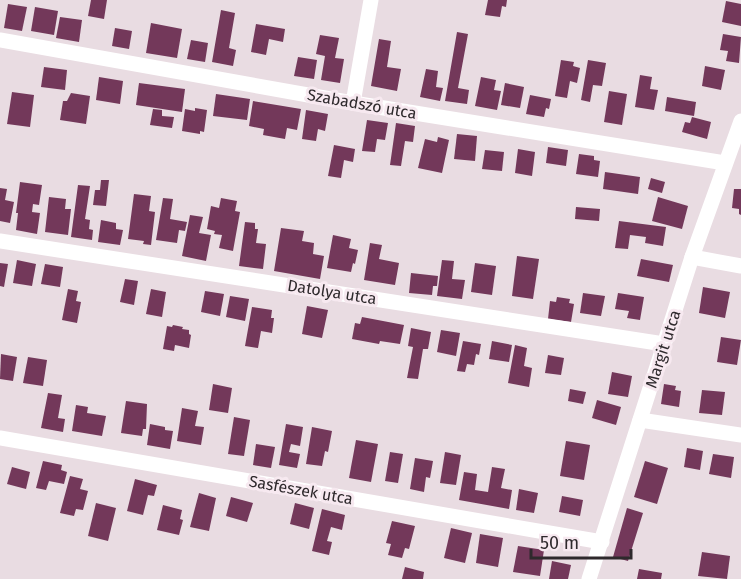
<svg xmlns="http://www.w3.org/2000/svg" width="741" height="579" font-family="'Fira Sans',sans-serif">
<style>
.building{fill:#73385a}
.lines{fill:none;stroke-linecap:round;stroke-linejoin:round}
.street{stroke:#fff;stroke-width:15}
.labels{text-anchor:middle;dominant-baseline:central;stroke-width:6;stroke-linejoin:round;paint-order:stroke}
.street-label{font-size:16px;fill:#2e292c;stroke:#f7e9f0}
</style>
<rect width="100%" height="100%" fill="#e9dce2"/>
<g class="building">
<polygon points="91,0 107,0 104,19 88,16"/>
<polygon points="488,0 507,0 506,7 502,6 500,17 485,15"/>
<polygon points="726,1 741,4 741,26 722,22"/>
<polygon points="8,4 27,7 22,31 4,28"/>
<polygon points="35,7 58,11 54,35 31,31"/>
<polygon points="221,10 235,13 229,48 236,50 233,66 212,62"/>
<polygon points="60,17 82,20 79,42 56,38"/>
<polygon points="151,23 182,29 177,58 146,53"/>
<polygon points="256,24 285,29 283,42 269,39 266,55 251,52"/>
<polygon points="115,28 132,31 129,49 112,46"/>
<polygon points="457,32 468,34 458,88 469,90 467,104 445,101"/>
<polygon points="723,34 741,37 739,63 726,61 728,51 720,50"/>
<polygon points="320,35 339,38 335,58 344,59 340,83 321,80 325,56 316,54"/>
<polygon points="379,39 391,41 387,67 401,69 397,91 371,86"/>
<polygon points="191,40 208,43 205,62 187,59"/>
<polygon points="298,57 317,60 314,79 294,76"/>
<polygon points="561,60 574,62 573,66 580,68 577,83 570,81 567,98 555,96"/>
<polygon points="588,60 606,63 602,86 593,85 590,102 581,100"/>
<polygon points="705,66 725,70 721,90 702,86"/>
<polygon points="44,67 67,70 65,90 41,87"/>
<polygon points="426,69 438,71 436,87 443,88 440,101 420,97"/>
<polygon points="640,75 652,77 650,89 658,90 654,110 635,107"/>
<polygon points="99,77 123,81 120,104 96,100"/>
<polygon points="481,77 496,80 494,90 501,91 497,110 475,106"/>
<polygon points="139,83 185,89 182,112 136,105"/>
<polygon points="505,83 524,87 520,108 501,105"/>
<polygon points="609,91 627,94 622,125 604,122"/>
<polygon points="12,92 34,95 30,127 7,124"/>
<polygon points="71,93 90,96 86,124 60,120 63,101 67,101"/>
<polygon points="216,94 250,99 247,120 213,116"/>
<polygon points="530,95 551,99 549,109 546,108 544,117 526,114"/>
<polygon points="667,97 696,102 694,116 665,111"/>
<polygon points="253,101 301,109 297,130 287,128 285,139 263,135 264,129 249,126"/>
<polygon points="195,108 207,110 204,132 200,131 200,134 182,131 185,109 195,111"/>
<polygon points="153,109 162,110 162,116 174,117 172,128 150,125"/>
<polygon points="306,110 328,114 325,131 318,129 316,141 302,139"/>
<polygon points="692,117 711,122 707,139 682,132 685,122 690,123"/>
<polygon points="367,120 388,123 385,140 377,139 375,152 362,151"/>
<polygon points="396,123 415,126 413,142 405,141 401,166 390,165"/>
<polygon points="457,134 477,136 475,161 454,159"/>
<polygon points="438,137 449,140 442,173 418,168 425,139 437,142"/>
<polygon points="334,145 355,149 353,162 344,160 341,178 328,176"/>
<polygon points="548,147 568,150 566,166 546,163"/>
<polygon points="518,149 535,152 532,176 515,173"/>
<polygon points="485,150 504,152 502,171 482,169"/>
<polygon points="579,154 594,156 594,160 600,161 598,177 576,174"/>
<polygon points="605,172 640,177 638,194 603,189"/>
<polygon points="651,178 665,182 662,193 648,189"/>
<polygon points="101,180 109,180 106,206 93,205 95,190 100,190"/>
<polygon points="20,182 42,185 39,205 33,204 32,212 40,213 37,234 16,230 18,213 16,213"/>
<polygon points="78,185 90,186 85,219 90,220 89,229 93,230 92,240 71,237"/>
<polygon points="0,188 7,189 5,200 14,202 10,223 0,221"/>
<polygon points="734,189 741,189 741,215 739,214 739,209 732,208"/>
<polygon points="134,194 151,196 149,211 155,212 151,245 143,244 144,241 128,239"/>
<polygon points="49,197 66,199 65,209 71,209 68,235 45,232"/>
<polygon points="658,197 688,206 682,229 652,221"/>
<polygon points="163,198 173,199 170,219 187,222 185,231 179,230 177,243 156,240"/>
<polygon points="221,198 237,201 235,211 240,212 233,251 219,248 222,235 214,234 215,231 207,229 211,206 219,208"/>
<polygon points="576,207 600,209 599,221 575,219"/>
<polygon points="190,215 203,217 199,233 211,235 206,261 182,256"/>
<polygon points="101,220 116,223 116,229 123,230 120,245 98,242"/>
<polygon points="619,221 666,227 663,246 645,243 646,237 630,235 628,249 615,248"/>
<polygon points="245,222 255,223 255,229 258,229 256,243 266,244 263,269 239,266"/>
<polygon points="281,228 304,231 302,241 314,243 313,254 324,256 320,279 274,271"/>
<polygon points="333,235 351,239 349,248 358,250 355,264 353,263 351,272 327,268"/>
<polygon points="370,243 382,245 379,259 399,263 395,285 364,280"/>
<polygon points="517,256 539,259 533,299 512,296"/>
<polygon points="641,259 673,265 669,282 637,276"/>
<polygon points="17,260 36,264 32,286 13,283"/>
<polygon points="442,260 454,261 452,279 465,280 462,299 437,296"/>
<polygon points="0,263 8,264 4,287 0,286"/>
<polygon points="475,263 496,266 492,295 471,292"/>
<polygon points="45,264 63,267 60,287 41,284"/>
<polygon points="411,273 438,276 437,286 433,286 432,295 409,293"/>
<polygon points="125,279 138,281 134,305 120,302"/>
<polygon points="703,287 730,292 725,318 699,313"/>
<polygon points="68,289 78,291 76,301 81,302 77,323 62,320"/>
<polygon points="151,289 166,292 162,317 146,314"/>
<polygon points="205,291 224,294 220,316 201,312"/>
<polygon points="583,293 605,296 601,316 580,313"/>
<polygon points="618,293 644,297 640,320 627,318 629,311 615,309"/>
<polygon points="230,296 249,299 245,321 226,317"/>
<polygon points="557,297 570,299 569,303 574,304 571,322 548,319 550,301 556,302"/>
<polygon points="307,306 328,310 322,338 302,334"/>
<polygon points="252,307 272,310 271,318 274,318 272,333 261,331 258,348 245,346"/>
<polygon points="362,317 404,325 400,344 380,341 379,344 352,339 355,323 360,324"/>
<polygon points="173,325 183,327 182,329 189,330 189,334 191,335 189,348 175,345 174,351 163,349 167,326 172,327"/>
<polygon points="411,328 431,332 428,349 423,349 418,379 407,378 413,347 408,346"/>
<polygon points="441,330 460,333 456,356 437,352"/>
<polygon points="721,337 741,340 737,365 717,362"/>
<polygon points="463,341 481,344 479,355 476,354 474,365 467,364 465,372 457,371"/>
<polygon points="492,341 512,345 509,362 489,359"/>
<polygon points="515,345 527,348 524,366 532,368 529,387 508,383"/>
<polygon points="1,354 17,357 13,381 0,379"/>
<polygon points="548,355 564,358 561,375 545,373"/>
<polygon points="28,357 47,360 43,386 23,383"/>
<polygon points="612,372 632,376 628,397 608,394"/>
<polygon points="213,384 232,388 228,413 209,410"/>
<polygon points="664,384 676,386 675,390 681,391 679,407 661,404"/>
<polygon points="570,389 586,392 583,404 568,401"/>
<polygon points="702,390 725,392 722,415 699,413"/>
<polygon points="48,393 62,395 58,418 65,419 63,432 41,428"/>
<polygon points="597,400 621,407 616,425 592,418"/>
<polygon points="126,401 147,404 146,429 143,429 142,436 121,433"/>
<polygon points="76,405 88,407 87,413 106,416 102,436 72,431"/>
<polygon points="182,408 198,411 195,426 204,427 201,445 177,441"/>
<polygon points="234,417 250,420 244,456 228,454"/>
<polygon points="150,424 165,427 165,430 173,431 170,449 147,445"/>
<polygon points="286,424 303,427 300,446 291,444 289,452 300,454 297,468 279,465"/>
<polygon points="312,427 332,431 328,452 325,451 322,466 306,464"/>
<polygon points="356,440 378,444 371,482 349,478"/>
<polygon points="566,441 590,445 584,480 560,476"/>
<polygon points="256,444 275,447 271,468 253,465"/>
<polygon points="687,448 703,451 700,470 684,467"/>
<polygon points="390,452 403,454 398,483 385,481"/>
<polygon points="445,452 461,455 456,485 440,483"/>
<polygon points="713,454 734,457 731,478 709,474"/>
<polygon points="415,458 433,461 430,478 426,477 424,492 410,489"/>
<polygon points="43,461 62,465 61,470 67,472 64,484 49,481 46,490 36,488"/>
<polygon points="645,461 668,468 657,504 634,497"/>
<polygon points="12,467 30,472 26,489 7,484"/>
<polygon points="492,467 505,469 501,488 512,490 509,509 459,500 464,472 477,474 475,490 488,492"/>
<polygon points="70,476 83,479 80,489 88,491 83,510 76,509 74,516 60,513"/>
<polygon points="135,479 157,485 154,496 148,495 143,515 127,511"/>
<polygon points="519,489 538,493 534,513 516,510"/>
<polygon points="199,493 216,498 209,531 190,527"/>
<polygon points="562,496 583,500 580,516 559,512"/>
<polygon points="231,497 253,503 247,522 226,516"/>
<polygon points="96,503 116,508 108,541 88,536"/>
<polygon points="295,503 314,508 309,529 290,524"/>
<polygon points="163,505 182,510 180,519 183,520 179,535 157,530"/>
<polygon points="627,508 643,513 628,561 613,557"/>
<polygon points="322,509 345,515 342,530 331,527 327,541 332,542 329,555 312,551"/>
<polygon points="392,521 415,526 409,549 405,548 402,558 388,555 391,544 386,543"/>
<polygon points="451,528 472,533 465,563 444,558"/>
<polygon points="480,534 503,538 498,567 476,563"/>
<polygon points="518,546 544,550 540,576 513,572"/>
<polygon points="702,552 730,556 727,579 698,576"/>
<polygon points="552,561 571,565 568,579 549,579"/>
<polygon points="405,567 424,572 423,579 402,579"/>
<polygon points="639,569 662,573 661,579 637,579"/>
</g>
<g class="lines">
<g class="street">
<polyline points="0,40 353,103 725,163"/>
<polyline points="353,103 371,0"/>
<polyline points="0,241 664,344"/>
<polyline points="692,257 741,266"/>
<polyline points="640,420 741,435"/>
<polyline points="0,438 602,542"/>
<polyline points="589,579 692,257 741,121"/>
</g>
</g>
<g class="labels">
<g class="street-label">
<text transform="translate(362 104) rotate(10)">Szabadszó utca</text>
<text transform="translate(332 292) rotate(9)">Datolya utca</text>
<text transform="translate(663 349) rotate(-72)">Margit utca</text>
<text transform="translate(301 490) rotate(10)">Sasfészek utca</text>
</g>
</g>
<path d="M531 549v9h100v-9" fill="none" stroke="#2e292c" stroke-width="3"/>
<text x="540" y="549" font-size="18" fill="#2e292c" stroke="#f7e9f0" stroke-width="4.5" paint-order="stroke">50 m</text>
</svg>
